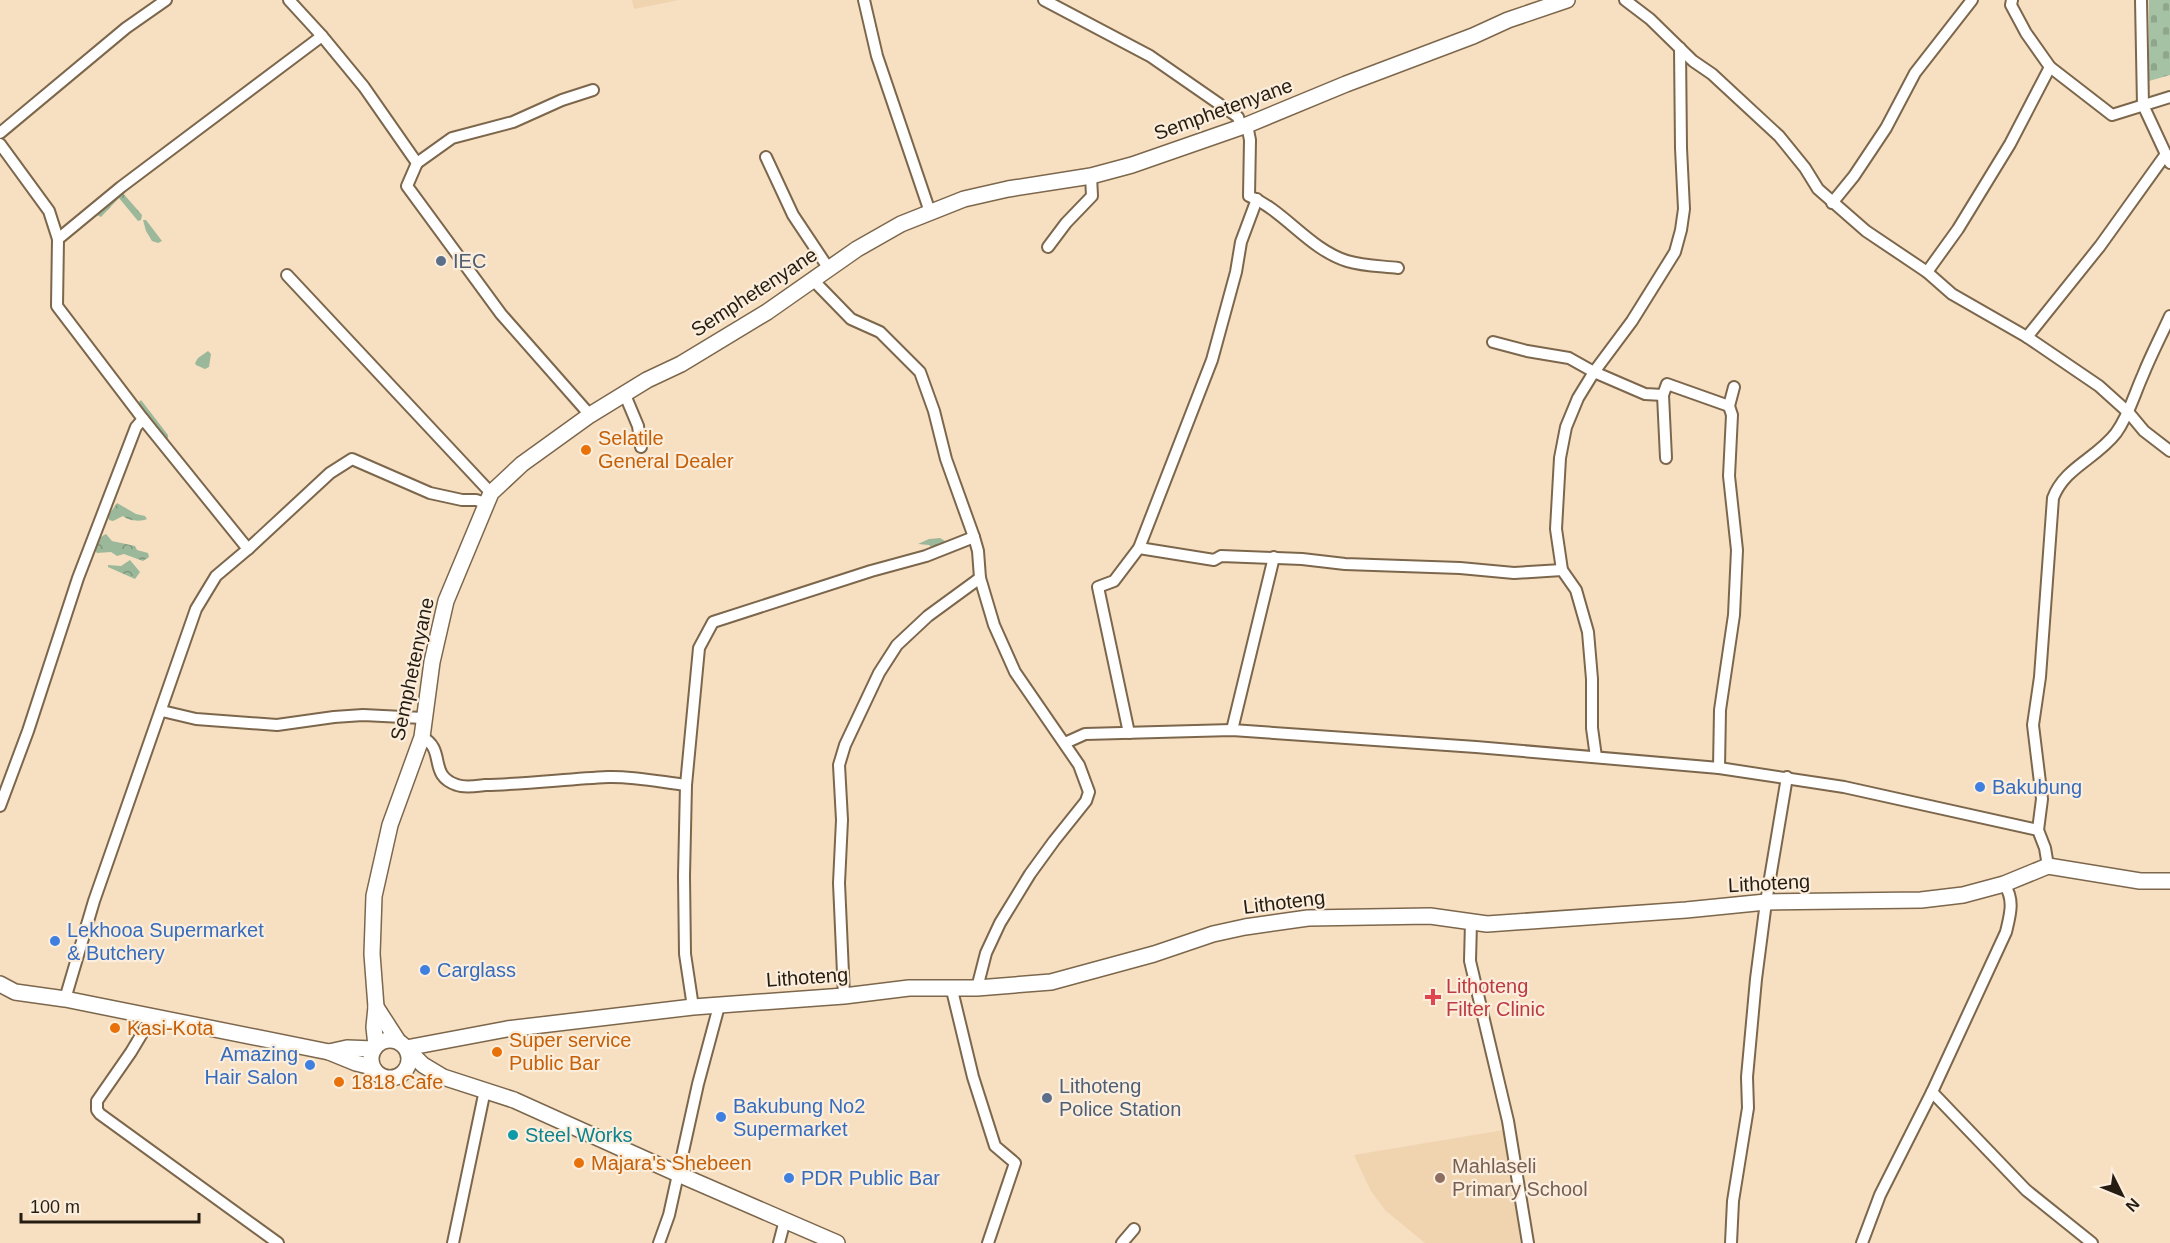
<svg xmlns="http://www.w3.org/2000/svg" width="2170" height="1243" font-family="Helvetica,sans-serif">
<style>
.built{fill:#f0d3af}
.forest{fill:url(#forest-crowns)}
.cemetery{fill:url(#cemetery-stones)}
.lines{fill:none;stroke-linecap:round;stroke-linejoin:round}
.minor-casing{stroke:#7c674c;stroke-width:14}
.secondary-casing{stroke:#7c674c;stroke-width:18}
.minor{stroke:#fff;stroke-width:10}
.secondary{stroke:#fff;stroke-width:15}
.service-dot{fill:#5c6f8a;stroke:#fceedc;stroke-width:2}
.food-dot{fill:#e8710a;stroke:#fceedc;stroke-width:2}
.shop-dot{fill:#3f7fe0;stroke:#fceedc;stroke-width:2}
.health-dot{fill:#e0444e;stroke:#fceedc;stroke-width:2}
.culture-dot{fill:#0f9aa8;stroke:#fceedc;stroke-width:2}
.education-dot{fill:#8d6e63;stroke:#fceedc;stroke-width:2}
.labels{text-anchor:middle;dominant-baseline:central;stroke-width:4.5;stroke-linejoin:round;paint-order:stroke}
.street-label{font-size:20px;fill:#261d12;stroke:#fceedc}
.service-label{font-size:20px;fill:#4e5e75;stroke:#fceedc;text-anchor:start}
.food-label{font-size:20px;fill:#c56008;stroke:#fceedc;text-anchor:start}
.shop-label{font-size:20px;fill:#366cbe;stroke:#fceedc;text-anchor:start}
.health-label{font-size:20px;fill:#be3a42;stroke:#fceedc;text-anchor:start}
.culture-label{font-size:20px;fill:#0d838f;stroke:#fceedc;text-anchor:start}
.education-label{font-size:20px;fill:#785e54;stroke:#fceedc;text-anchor:start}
</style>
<defs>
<pattern id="forest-crowns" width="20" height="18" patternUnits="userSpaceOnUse" patternTransform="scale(1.5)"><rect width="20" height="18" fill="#9bb89a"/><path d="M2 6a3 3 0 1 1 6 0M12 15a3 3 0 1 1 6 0" fill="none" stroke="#7e957c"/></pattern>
<pattern id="cemetery-stones" width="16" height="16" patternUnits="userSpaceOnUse" patternTransform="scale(1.5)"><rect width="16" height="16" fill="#a5c2a4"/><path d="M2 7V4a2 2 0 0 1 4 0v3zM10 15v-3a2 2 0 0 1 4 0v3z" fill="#8ea68c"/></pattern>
</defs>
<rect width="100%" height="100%" fill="#f7dfc1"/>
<g class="built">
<polygon points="632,0 679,0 634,9"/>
<polygon points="1504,1130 1514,1165 1520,1243 1425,1243 1385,1210 1371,1191 1354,1155"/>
</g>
<g class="forest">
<polygon points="121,191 142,215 141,220 138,221 119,198 101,217 95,214"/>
<polygon points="143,220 146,220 162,241 158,243 152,241 146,231"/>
<polygon points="208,351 211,354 209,367 205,369 196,365 195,363 198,358"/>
<path d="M 141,400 L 168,435 L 168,438 L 165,438 C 158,427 142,411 139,402 Z"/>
<path d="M 117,503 L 136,514 L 145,516 L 147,519 C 141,522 128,521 123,516 L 113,521 L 109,520 L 108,516 Z"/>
<path d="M 106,534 L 112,541 L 135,546 L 137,550 L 148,553 L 149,557 L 143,561 L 124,554 L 117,556 L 111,552 L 97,553 L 94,549 C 97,543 99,537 106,534 Z"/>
<polygon points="940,538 945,541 958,538 958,541 933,549 929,545 918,544 929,539"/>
<polygon points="130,560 140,572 135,579 108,567 108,565 121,566"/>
</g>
<polygon class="cemetery" points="2149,0 2170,0 2170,75 2149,81"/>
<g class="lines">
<g class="minor-casing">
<g id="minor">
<polyline points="289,0 322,36 364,87 417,163 407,186 501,314 590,415"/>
<polyline points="864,0 877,56 930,212"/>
<polyline points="1044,0 1150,56 1238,117 1241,127"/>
<polyline points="1625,0 1650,19 1693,61 1712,74 1779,136 1805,168 1818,189 1866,231 1927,272 1952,294 2027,337 2099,386 2129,413 2144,431 2170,451"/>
<polyline points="2012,0 2011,5 2026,33 2050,67 2112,115 2170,97"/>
<polyline points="2141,0 2143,105 2170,163"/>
<path d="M 1247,125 L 1250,140 L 1249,196 C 1285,211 1309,249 1347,261 C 1363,266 1381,266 1398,268"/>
<polyline points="0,133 126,28 166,0"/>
<polyline points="0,144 49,211 58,239 57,306 143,419 248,549"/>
<polyline points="766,157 793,215 829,269"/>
<polyline points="417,163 452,138 513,122 562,100 593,90"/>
<polyline points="1832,203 1854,176 1886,128 1915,73 1972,0"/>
<polyline points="58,239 121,187 322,36"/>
<polyline points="1048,247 1066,223 1092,196 1091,176"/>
<polyline points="1927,272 1958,229 2010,144 2050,67"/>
<polyline points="287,275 491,493"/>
<polyline points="814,281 851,319 880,332 920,372 934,411 946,459 974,537 978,551 980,578 994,625 1015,672 1079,765 1089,792 1086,801 1054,841 1030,874 1000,923 986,953 977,988"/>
<polyline points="2027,337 2100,246 2166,154"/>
<polyline points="1493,342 1527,351 1569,358 1594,372 1645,394 1663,395"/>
<polyline points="625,395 638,426 641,447"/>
<polyline points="1666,458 1663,395 1667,384 1729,406"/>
<polyline points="1139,548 1212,360 1236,272 1241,242 1257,199"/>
<polyline points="162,711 196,719 277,725 334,717 363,715 423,718"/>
<polyline points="1232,730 1274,557"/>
<polyline points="1129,733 1098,587 1114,581 1139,548 1214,560 1221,556 1302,559 1345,564 1460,568 1514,573 1562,570"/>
<path d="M 422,737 C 447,750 427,775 457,785 C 465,788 476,786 485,785 C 526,784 567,779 608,777 C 633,776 661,782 686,785 L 684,876 L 685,954 L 693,1007"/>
<polyline points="1065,743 1085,734 1232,730 1476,747 1719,768 1844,787 2038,830 2045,848 2048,866"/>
<polyline points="1596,757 1592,728 1592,679 1588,632 1576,590 1562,570 1556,529 1560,458 1566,427 1578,398 1594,372 1632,321 1675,252 1681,230 1684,209 1681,148 1680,48"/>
<polyline points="1719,768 1720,710 1734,615 1737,550 1729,476 1732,415 1729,406 1734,387"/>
<polyline points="686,785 699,648 713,622 871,571 926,556 974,537"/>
<polyline points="0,806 28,731 78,578 136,427 143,419"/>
<path d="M 2038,830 L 2042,799 L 2033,725 L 2040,677 L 2053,498 C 2065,467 2096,459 2116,433 C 2129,415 2134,395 2143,375 C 2151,355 2161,336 2170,316"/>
<polyline points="1471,922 1470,961 1508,1121 1528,1243"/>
<polyline points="951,986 973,1077 995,1146 1015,1163 988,1243"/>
<polyline points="844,996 839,883 842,820 839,765 845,745 879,673 897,645 928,616 980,578"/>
<polyline points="65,999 94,901 196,609 216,576 248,549 330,473 352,459 430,493 462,500 476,500 486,503"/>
<polyline points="152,1017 131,1052 97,1101 97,1110 100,1114 278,1243"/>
<polyline points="1932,1092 2026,1190 2092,1243"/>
<polyline points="453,1243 485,1090"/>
<polyline points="659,1243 669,1215 698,1084 719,1006"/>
<polyline points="779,1243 785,1220"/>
<polyline points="1122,1243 1134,1229"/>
<polyline points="1731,1243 1733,1201 1748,1108 1747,1077 1756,979 1766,902 1787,777"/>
<path d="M 1862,1243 L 1880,1195 L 1932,1092 L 2006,932 C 2010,915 2015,900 2004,884"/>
</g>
</g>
<g class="secondary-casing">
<g id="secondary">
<polyline points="0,984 15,992 65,999 329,1052 356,1063 372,1067"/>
<polyline points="376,1007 398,1041"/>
<circle cx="390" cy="1059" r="19"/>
<polyline points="376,1046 374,1027 376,1007 372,954 374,896 390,825 422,737 432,662 446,601 491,493 522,464 590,415 647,380 681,364 767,312 857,249 901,224 964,199 1008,189 1091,176 1132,165 1247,125 1346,84 1473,36 1508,20 1567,0"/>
<polyline points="406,1048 507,1029 693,1007 844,996 909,988 977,988 1051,982 1154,954 1213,934 1245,927 1308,918 1430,916 1487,924 1686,910 1766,902 1921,900 1963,895 2004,884 2048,866 2140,881 2170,881"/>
<polyline points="409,1051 423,1065 443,1077 514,1100 678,1174 837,1243"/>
<polyline points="329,1052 347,1048 374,1049"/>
</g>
</g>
<use href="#minor" class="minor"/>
<use href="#secondary" class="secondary"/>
</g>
<g class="service-dot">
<circle cx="441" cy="261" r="6"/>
<circle cx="1047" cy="1098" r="6"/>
</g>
<g class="food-dot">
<circle cx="586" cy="450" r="6"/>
<circle cx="115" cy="1028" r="6"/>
<circle cx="497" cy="1052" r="6"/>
<circle cx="339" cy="1082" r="6"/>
<circle cx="579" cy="1163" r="6"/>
</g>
<g class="shop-dot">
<circle cx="1980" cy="787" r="6"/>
<circle cx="55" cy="941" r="6"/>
<circle cx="425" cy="970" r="6"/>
<circle cx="310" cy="1065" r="6"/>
<circle cx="721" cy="1117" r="6"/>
<circle cx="789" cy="1178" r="6"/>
</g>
<path class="health-dot" d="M1430 988h6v6h6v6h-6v6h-6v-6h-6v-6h6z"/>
<circle class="culture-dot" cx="513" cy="1135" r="6"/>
<circle class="education-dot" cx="1440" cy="1178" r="6"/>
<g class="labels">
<g class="street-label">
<text transform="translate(1223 109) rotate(-20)">Semphetenyane</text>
<text transform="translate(754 292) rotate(-33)">Semphetenyane</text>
<text transform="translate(412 669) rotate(-78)">Semphetenyane</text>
<text transform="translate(1769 883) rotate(-3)">Lithoteng</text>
<text transform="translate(1284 902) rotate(-7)">Lithoteng</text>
<text transform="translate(807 977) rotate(-4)">Lithoteng</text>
</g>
<g class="service-label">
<text x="453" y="261">IEC</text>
<text x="1059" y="1086">Lithoteng<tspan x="1059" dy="23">Police Station</tspan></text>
</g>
<g class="food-label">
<text x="598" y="438">Selatile<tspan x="598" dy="23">General Dealer</tspan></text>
<text x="127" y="1028">Kasi-Kota</text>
<text x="509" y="1040">Super service<tspan x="509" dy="23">Public Bar</tspan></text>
<text x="351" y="1082">1818 Cafe</text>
<text x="591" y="1163">Majara's Shebeen</text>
</g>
<g class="shop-label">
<text x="1992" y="787">Bakubung</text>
<text x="67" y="930">Lekhooa Supermarket<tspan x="67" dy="23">&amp; Butchery</tspan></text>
<text x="437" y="970">Carglass</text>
<text x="298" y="1054" text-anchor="end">Amazing<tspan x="298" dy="23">Hair Salon</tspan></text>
<text x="733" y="1106">Bakubung No2<tspan x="733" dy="23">Supermarket</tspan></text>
<text x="801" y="1178">PDR Public Bar</text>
</g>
<g class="health-label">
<text x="1446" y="986">Lithoteng<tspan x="1446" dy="23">Filter Clinic</tspan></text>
</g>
<g class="culture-label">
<text x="525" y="1135">Steel Works</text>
</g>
<g class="education-label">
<text x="1452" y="1166">Mahlaseli<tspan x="1452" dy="23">Primary School</tspan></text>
</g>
</g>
<g transform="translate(2122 1195) rotate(133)" stroke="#fceedc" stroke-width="4.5" paint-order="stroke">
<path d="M0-4.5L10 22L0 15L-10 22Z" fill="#261d12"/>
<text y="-9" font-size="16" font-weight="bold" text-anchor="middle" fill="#261d12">N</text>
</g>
<path d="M21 1213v9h178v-9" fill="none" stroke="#261d12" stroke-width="3"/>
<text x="30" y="1213" font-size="18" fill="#261d12" stroke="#fceedc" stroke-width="4.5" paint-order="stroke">100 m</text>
</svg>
